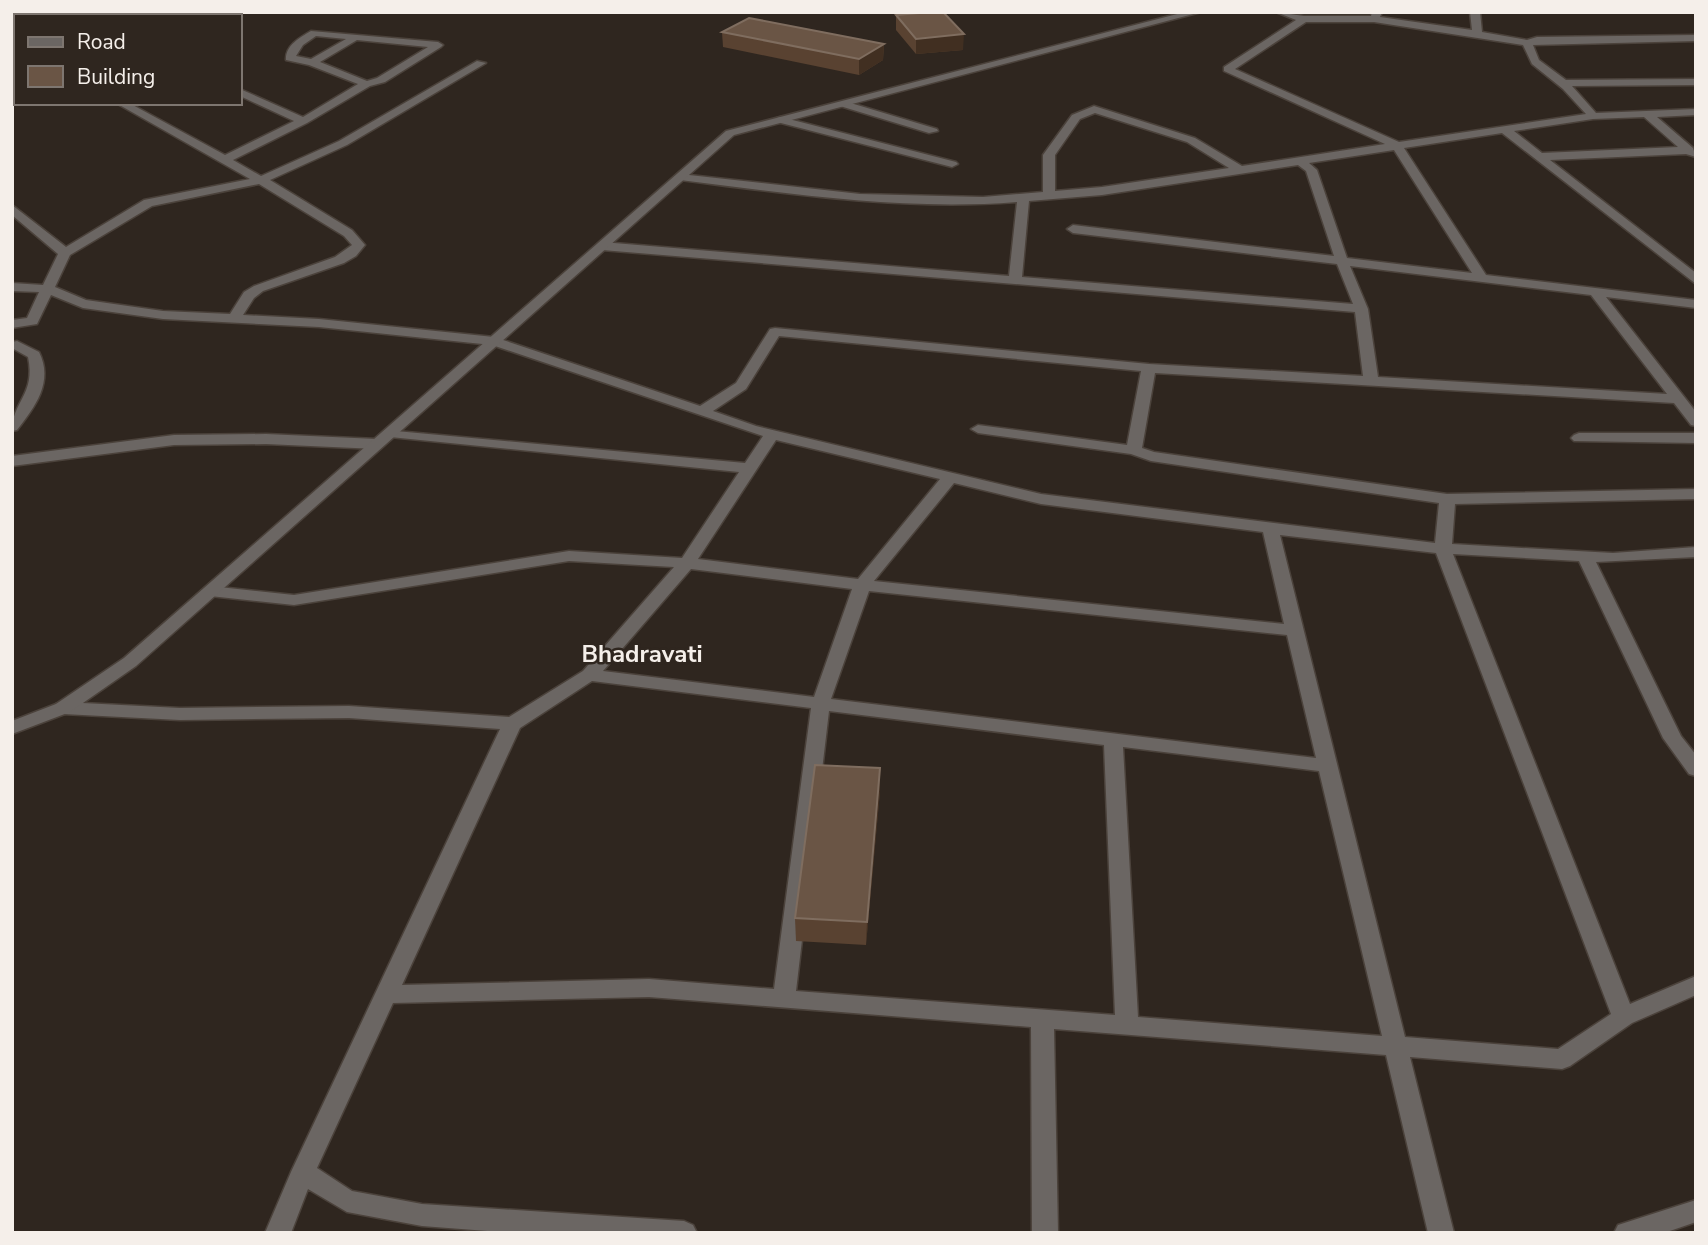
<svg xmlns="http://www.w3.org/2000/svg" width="1708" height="1245" font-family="'Nunito Sans',sans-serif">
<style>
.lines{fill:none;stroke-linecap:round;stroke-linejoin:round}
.minor-casing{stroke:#4b423b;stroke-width:3}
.tertiary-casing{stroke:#4b423b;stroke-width:3}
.minor{fill:#6b6663;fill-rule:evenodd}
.tertiary{fill:#6b6663;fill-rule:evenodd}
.wall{fill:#594231}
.shaded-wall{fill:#412f21}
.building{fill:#6a5545;stroke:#7f6d5f;stroke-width:2}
.labels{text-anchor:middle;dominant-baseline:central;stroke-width:5;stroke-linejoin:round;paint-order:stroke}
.district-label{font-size:24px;font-weight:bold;fill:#f5efea;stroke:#2f261f}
</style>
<rect width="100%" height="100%" fill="#2f261f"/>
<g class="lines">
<g class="minor-casing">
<g id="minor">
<polygon points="25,12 35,12 36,16 26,16"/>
<polygon points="115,12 124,12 127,16 117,16"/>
<polygon points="233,12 242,12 240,16 230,16"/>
<path d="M 1276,12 L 1304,16 L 1371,16 L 1372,12 L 1382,12 L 1380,17 L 1472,30 L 1470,12 L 1480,12 L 1482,32 L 1527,40 L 1537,37 L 1696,35 L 1696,41 L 1533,45 L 1539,60 L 1566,80 L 1696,79 L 1696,85 L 1572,86 L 1596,113 L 1696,109 L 1696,115 L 1657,117 L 1693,148 L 1696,157 L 1686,154 L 1550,160 L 1696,273 L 1696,284 L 1502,133 L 1404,148 L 1486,275 L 1696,300 L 1696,308 L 1606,297 L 1696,412 L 1696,426 L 1691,425 L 1674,403 L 1155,373 L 1142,448 L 1154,452 L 1447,494 L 1696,489 L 1696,499 L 1455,504 L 1452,544 L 1613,553 L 1696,547 L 1696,557 L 1596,562 L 1681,736 L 1696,755 L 1696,776 L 1689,774 L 1663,738 L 1579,561 L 1453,554 L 1630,1004 L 1696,976 L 1696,995 L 1632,1023 L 1570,1066 L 1562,1069 L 1410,1057 L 1454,1233 L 1428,1233 L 1386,1055 L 1054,1029 L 1058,1233 L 1032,1233 L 1031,1027 L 649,997 L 393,1003 L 317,1168 L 352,1191 L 422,1204 L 684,1221 L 693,1225 L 697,1233 L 514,1233 L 422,1226 L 347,1212 L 308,1189 L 291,1233 L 265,1233 L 291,1172 L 500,729 L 349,718 L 180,720 L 63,714 L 56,712 L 54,708 L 56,704 L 63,702 L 180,708 L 349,706 L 509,717 L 583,671 L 674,567 L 569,561 L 294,605 L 210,596 L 201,591 L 210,586 L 294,595 L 569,551 L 682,558 L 739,472 L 390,437 L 385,436 L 383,433 L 385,430 L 745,463 L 763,436 L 492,345 L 319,327 L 163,319 L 83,308 L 51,295 L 37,324 L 12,328 L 12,320 L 27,318 L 39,292 L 12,291 L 12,283 L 43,285 L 58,254 L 12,215 L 12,205 L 66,247 L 144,200 L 250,179 L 116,103 L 129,103 L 225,155 L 294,121 L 240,96 L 240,89 L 303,117 L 358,84 L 309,65 L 286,60 C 285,46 299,38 311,31 L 438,42 L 443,45 L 441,47 L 385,82 L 370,86 L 307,123 L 233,160 L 261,176 L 339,141 L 477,61 L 486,63 L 347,145 L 270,180 L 352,230 L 365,245 L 356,256 L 344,263 L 263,291 L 254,298 L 243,315 L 319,319 L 494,337 L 700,406 L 736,383 L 770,329 L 775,328 L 1149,364 L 1363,376 L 1355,312 L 602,250 L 596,246 L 602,242 L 1009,276 L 1017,202 C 904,211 792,194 680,180 L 674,177 L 680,174 L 860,194 L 983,197 L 1043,192 L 1043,155 L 1072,115 L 1094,106 L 1195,138 L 1242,166 L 1385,144 L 1224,71 L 1224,67 L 1296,20 ZM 1306,22 L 1374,22 L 1523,45 L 1532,64 L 1563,89 L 1586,114 L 1399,142 L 1235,69 ZM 316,36 L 346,39 L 311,59 L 296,56 L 303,45 ZM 357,40 L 428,47 L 377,78 L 367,81 L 320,62 ZM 1095,113 L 1187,142 L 1229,168 L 1102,187 L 1055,191 L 1055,155 L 1080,119 ZM 1644,117 L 1678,147 L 1542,153 L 1514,131 L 1593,119 ZM 1394,150 L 1472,273 L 1347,258 L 1317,170 L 1309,163 ZM 1298,165 L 1306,171 L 1334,256 L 1073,225 L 1067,229 L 1073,233 L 1337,264 L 1353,304 L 1022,277 L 1029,201 L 1102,195 ZM 259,184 L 344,236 L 352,245 L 335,257 L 254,286 L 244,292 L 230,314 L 163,311 L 86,300 L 55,287 L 70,255 L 152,206 ZM 1350,266 L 1591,295 L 1667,394 L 1378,377 L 1368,309 ZM 779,336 L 1141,371 L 1127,445 L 978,425 L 971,429 L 978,433 L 1131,454 L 1151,461 L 1439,503 L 1435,543 L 1041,494 L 756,426 L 713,411 L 746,389 ZM 776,440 L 940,479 L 858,579 L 698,559 ZM 954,483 L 1041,504 L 1263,532 L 1284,624 L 874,581 ZM 1280,535 L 1436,553 L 1611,1014 L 1558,1049 L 1405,1037 ZM 691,569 L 852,589 L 814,697 L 603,671 ZM 869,591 L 1287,635 L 1316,758 L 831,699 ZM 592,681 L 811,708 L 774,989 L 649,979 L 402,985 L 520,728 ZM 829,711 L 1104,745 L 1115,1015 L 796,991 ZM 1123,747 L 1319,771 L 1382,1036 L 1138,1017 Z"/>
<polygon points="844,101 937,129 938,131 929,133 840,106 839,104"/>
<polygon points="781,117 956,162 958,164 952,167 777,122 777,118"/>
<path d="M 17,341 L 39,352 C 54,382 35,407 17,430 L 12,431 C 12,401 36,395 28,357 L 12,348 L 12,342 Z"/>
<polygon points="1579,433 1696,433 1696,443 1574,441 1571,438 1574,435"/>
<polygon points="266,434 377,439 385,444 377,449 266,444 174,445 12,466 12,456 174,435"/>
<polygon points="1696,1200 1696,1222 1664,1233 1614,1233 1618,1225"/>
</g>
</g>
<g class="tertiary-casing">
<polygon id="tertiary" points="1185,12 1201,12 734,135 136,666 70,712 12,734 12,721 56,704 124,658 726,131"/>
</g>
<use href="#minor" class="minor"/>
<use href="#tertiary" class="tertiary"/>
</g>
<g class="wall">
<polygon points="896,15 963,50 916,54 896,30"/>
<polygon points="722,32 884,44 883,60 859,75 723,47"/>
<polygon points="880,791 866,945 796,941 795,918"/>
</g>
<g class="shaded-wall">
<polygon points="964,34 963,50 916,54 916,39"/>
<polygon points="884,44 883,60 859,75 859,59"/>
<polygon points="880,768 880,791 866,945 867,922"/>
</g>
<g class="building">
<polygon points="931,12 943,12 964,34 916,39 896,15"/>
<polygon points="749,18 884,44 859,59 722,32"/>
<polygon points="815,765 880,768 867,922 795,918"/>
</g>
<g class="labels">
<g class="district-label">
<text x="642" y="654">Bhadravati</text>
</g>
</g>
<rect width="1708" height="1245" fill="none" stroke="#f5efea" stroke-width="28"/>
<rect x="14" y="14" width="228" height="91" fill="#2f261f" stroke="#7e7670" stroke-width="2"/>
<rect x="28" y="37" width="35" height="10" fill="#6b6663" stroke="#7e7670" stroke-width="2"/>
<text x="77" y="49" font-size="21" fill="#f5efea">Road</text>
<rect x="28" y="66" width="35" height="21" fill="#6a5545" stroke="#7e7670" stroke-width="2"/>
<text x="77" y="84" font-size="21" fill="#f5efea">Building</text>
</svg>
